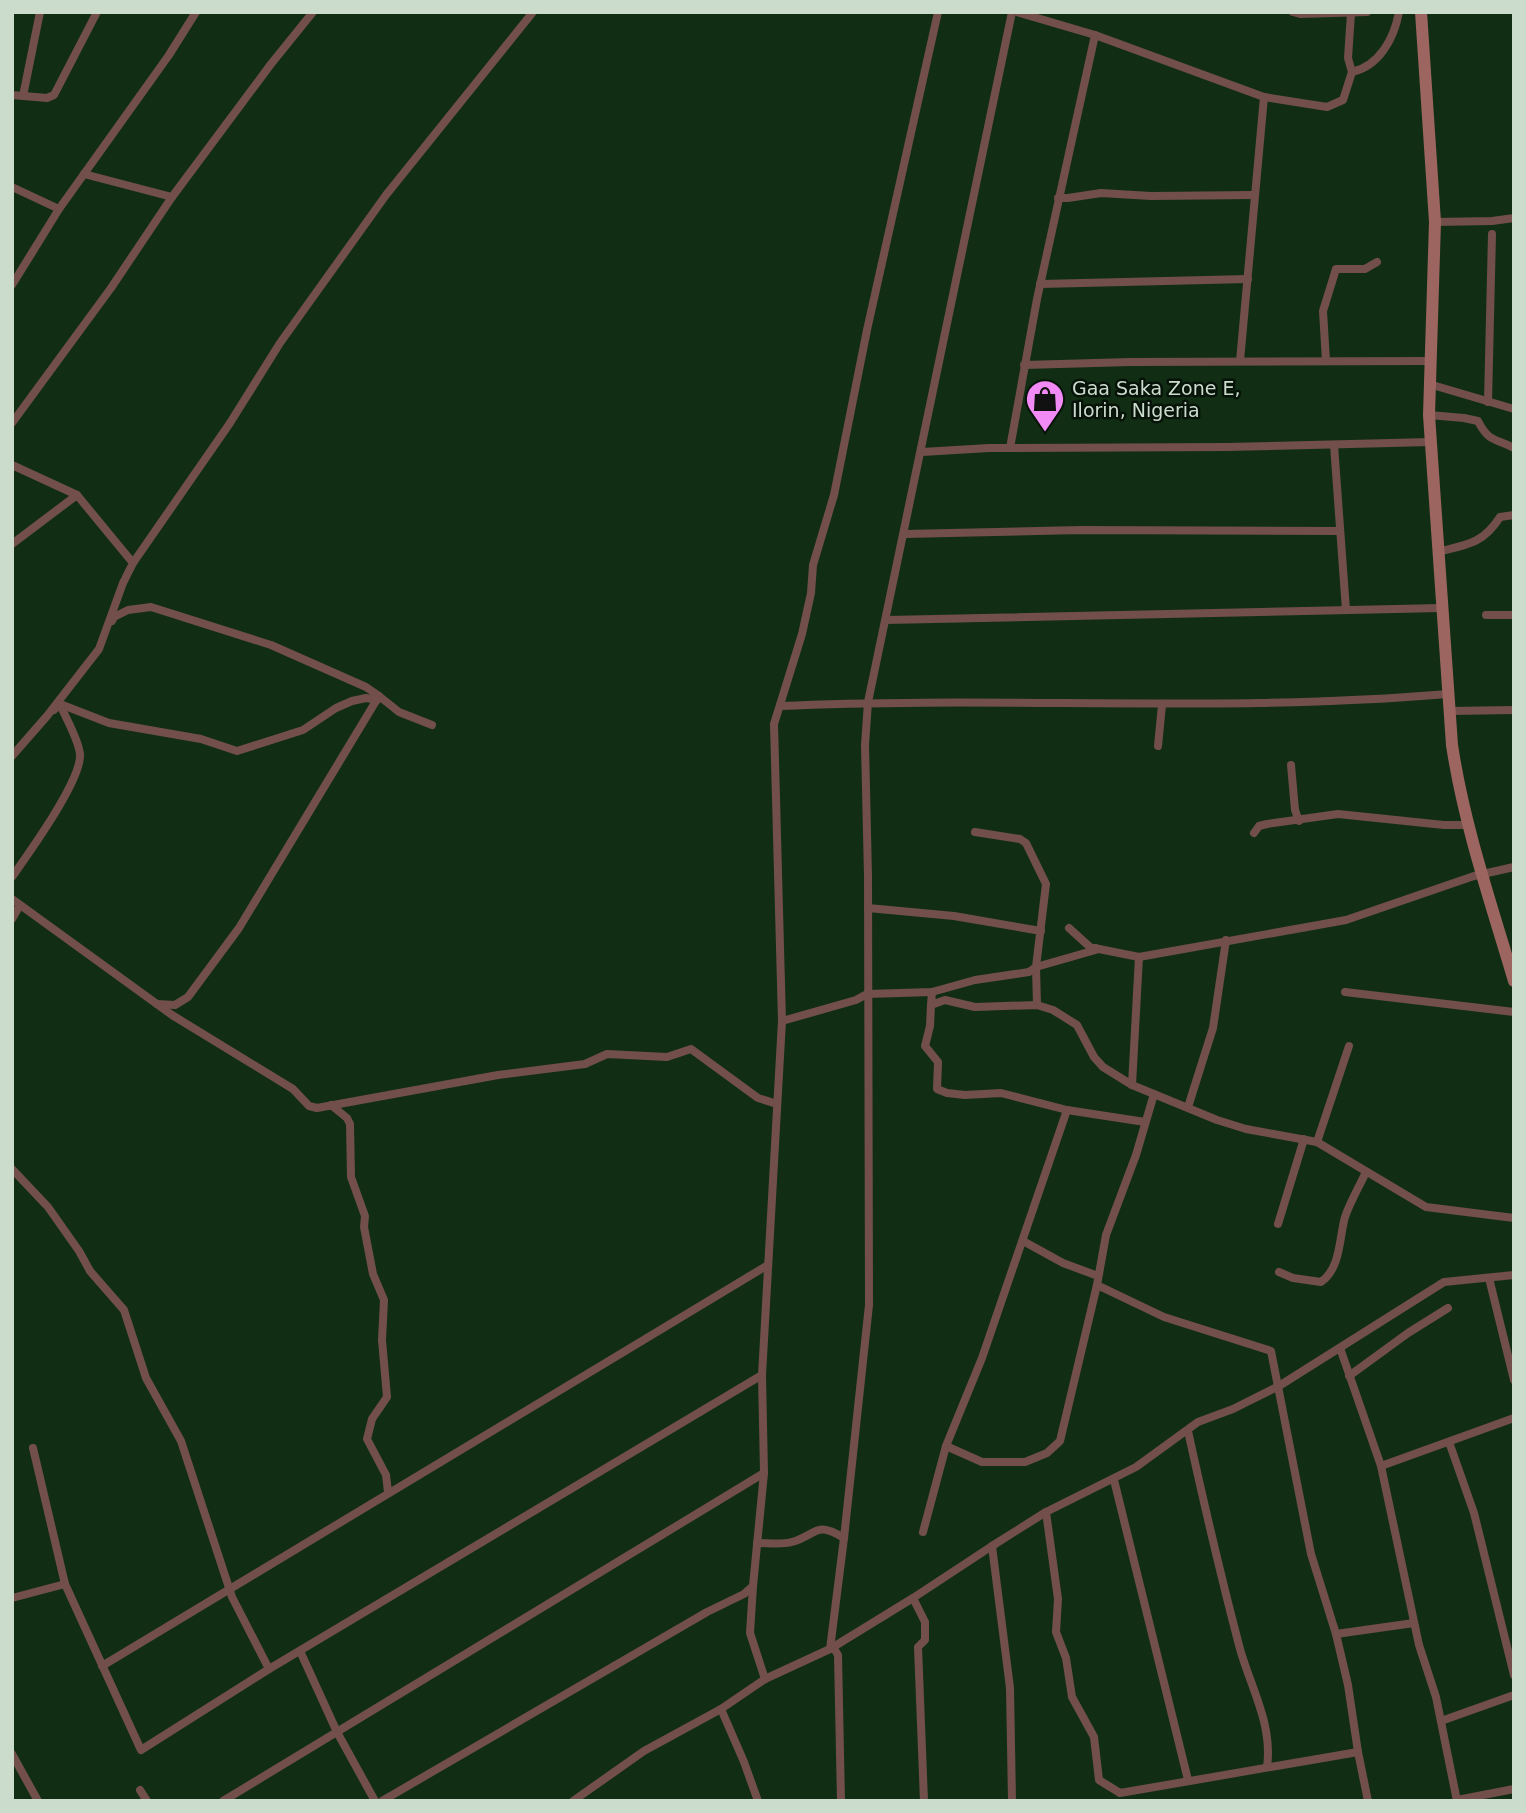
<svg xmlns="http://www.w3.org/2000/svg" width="1526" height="1813" font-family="'DejaVu Sans',sans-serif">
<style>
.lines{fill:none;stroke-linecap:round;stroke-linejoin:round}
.street{stroke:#724f4b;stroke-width:8}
.secondary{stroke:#9c655f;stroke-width:12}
.labels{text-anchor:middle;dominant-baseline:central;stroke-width:5;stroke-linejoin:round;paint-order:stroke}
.poi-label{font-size:19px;fill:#cbdccc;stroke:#071308;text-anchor:start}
</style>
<rect width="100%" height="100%" fill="#112e15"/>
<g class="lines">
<g class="street">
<polyline points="1293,12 1300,14 1367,12"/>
<polyline points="1351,13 1348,58 1352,72"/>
<polyline points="1095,35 1264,97 1240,361"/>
<polyline points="12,95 47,98 54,95 97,12"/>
<polyline points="23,96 40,12"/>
<path d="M 1264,97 L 1327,107 L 1343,100 L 1352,72 C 1379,66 1394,39 1399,12"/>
<polyline points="84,174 172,197"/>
<polyline points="12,187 59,209"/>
<polyline points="1058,198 1068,198 1101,193 1151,196 1254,195"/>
<polyline points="1435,222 1492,221 1514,218"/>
<polyline points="1040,284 1248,279"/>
<polyline points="12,285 59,209 169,55 196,12"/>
<polyline points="1326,361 1323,311 1336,269 1365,269 1377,262"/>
<polyline points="1024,365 1131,362 1430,361"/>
<polyline points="1429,384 1514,409"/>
<polyline points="1488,402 1492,234"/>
<path d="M 1429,415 L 1464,418 L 1478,421 C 1489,443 1496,438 1514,448"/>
<polyline points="12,423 111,288 172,197 271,64 313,12"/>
<polyline points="1334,445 1346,610"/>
<polyline points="1010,448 1037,299 1095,35 1017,12"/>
<polyline points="922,452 989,448 1226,447 1431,442"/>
<polyline points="12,465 77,495 133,563"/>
<polyline points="905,534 1081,530 1340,531"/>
<polyline points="12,544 77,495"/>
<path d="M 1437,552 C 1466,545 1483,544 1500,517 L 1514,515"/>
<polyline points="1486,615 1514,615"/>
<polyline points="886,620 1441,608"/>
<polyline points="112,621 114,617 128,610 151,607 271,645 366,687 379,696 239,928 188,997 175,1005 157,1004"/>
<polyline points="379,696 399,712 432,725"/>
<path d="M 780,706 C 1003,696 1225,713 1448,694"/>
<polyline points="54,710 60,704 109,723 201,739 237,751 303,730 336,708 352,701 366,698 377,700"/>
<polyline points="1449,711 1514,710"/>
<polyline points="1158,746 1162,705"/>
<polyline points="12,756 47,716 99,649 123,583 133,563 230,423 280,343 386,195 533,12"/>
<polyline points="1291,765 1295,810 1299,821"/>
<polyline points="975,832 1020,839 1026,843 1046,884 1036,967 1037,1005"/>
<polyline points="1254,833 1259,826 1267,824 1338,814 1444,825 1469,825"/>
<path d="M 12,877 C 28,854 82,780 80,754 C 78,738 66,719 60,704"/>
<polyline points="12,899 172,1015 293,1089 309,1106 317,1108 498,1075 585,1064 607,1054 667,1057 691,1049 758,1098 777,1104"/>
<polyline points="868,908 954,916 1041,931"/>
<polyline points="12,919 20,905"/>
<polyline points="1069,928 1091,948 1096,948"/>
<polyline points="932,992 931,1005 945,1000 975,1007 1037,1005 1053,1010 1077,1025 1094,1057 1103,1067 1132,1085 1217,1120 1246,1129 1317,1142 1426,1207 1514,1218"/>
<polyline points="1345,992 1514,1012"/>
<polyline points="931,1005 930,1026 925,1046 938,1062 937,1089 947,1093 965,1095 1001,1093 1067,1110 1145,1122"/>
<polyline points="782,1021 856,1000 867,994 932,992 975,980 1029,972 1036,967 1099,949 1139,957 1346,920 1474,876 1514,867"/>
<polyline points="1132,1085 1139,957"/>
<polyline points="331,1105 347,1118 350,1124 351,1177 365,1216 364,1227 373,1274 384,1300 382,1340 387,1397 372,1419 367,1439 386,1475 388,1492"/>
<polyline points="1188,1107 1213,1028 1226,940"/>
<polyline points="1317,1142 1349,1046"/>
<polyline points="12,1169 48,1207 79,1251 90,1271 124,1310 146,1378 181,1441 232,1597 269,1669 762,1375"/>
<polyline points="1278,1224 1304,1139"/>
<polyline points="1023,1241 1063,1263 1098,1276"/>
<path d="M 1279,1272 L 1293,1278 L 1321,1282 C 1341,1268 1339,1238 1345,1217 C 1350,1202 1359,1187 1366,1172"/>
<polyline points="1489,1278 1514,1380"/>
<polyline points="1097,1285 1164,1317 1271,1351 1311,1554 1336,1634 1348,1685 1358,1752 1368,1801"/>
<polyline points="1340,1348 1381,1466 1419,1645 1436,1697 1457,1801"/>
<polyline points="1349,1376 1408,1333 1448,1308"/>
<path d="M 1188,1431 C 1204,1504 1221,1577 1240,1649 C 1251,1688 1273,1725 1267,1767"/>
<polyline points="1449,1442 1474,1513 1514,1675"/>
<polyline points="946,1446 982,1462 1025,1462 1047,1453 1060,1441 1097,1285 1106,1235 1136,1155 1154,1094"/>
<polyline points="33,1448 65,1584 141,1750 269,1669"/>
<polyline points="1381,1466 1514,1418"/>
<polyline points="1114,1480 1188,1780"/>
<polyline points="1046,1512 1058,1599 1056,1632 1066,1658 1072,1697 1094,1737 1099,1780 1120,1793 1358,1752"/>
<polyline points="923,1532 946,1446 982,1358 1067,1110"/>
<path d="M 757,1543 C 768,1543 782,1545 792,1542 C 817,1535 815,1520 844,1538"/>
<polyline points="753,1586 750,1633 765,1679"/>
<polyline points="12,1598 65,1584"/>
<polyline points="913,1598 925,1622 925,1640 918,1647 924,1801"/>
<polyline points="1336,1634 1414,1623"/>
<polyline points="833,1647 838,1655 841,1801"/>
<path d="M 830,1649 L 844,1538 L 869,1305 L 868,876 L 865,745 L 868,702 C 918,473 966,243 1012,12"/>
<polyline points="300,1651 337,1732 375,1801"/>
<polyline points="102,1666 768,1265"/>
<polyline points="721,1709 744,1762 758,1801"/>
<polyline points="1441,1721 1514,1695"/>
<polyline points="12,1754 38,1801"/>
<polyline points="140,1790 147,1801"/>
<polyline points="1457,1800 1514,1789"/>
<polyline points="223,1801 764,1473"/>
<polyline points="382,1801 707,1612 744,1594 753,1586 764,1473 762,1375 782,1021 774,724 802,634 811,593 813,565 834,495 867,330 938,12"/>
<polyline points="573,1801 644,1751 721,1709 765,1679 830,1649 913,1598 992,1546"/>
<polyline points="1012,1801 1010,1688 992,1546 1046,1512 1136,1467 1198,1422 1233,1409 1279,1386 1444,1282 1514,1275"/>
</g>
<path class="secondary" d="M 1421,12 L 1435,222 L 1429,415 L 1452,745 C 1464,825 1491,903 1514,981"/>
</g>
<defs>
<g id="shop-pin" transform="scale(2.0125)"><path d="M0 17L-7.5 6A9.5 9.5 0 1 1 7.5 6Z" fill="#f18af4" stroke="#071308"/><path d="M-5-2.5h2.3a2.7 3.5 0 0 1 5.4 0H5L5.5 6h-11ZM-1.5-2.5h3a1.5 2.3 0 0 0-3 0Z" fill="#111"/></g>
</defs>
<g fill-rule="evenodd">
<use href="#shop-pin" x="1045" y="399"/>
</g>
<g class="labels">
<g class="poi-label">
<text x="1072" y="388">Gaa Saka Zone E,<tspan x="1072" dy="22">Ilorin, Nigeria</tspan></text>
</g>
</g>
<rect width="1526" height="1813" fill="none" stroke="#cbdccc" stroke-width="28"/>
</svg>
